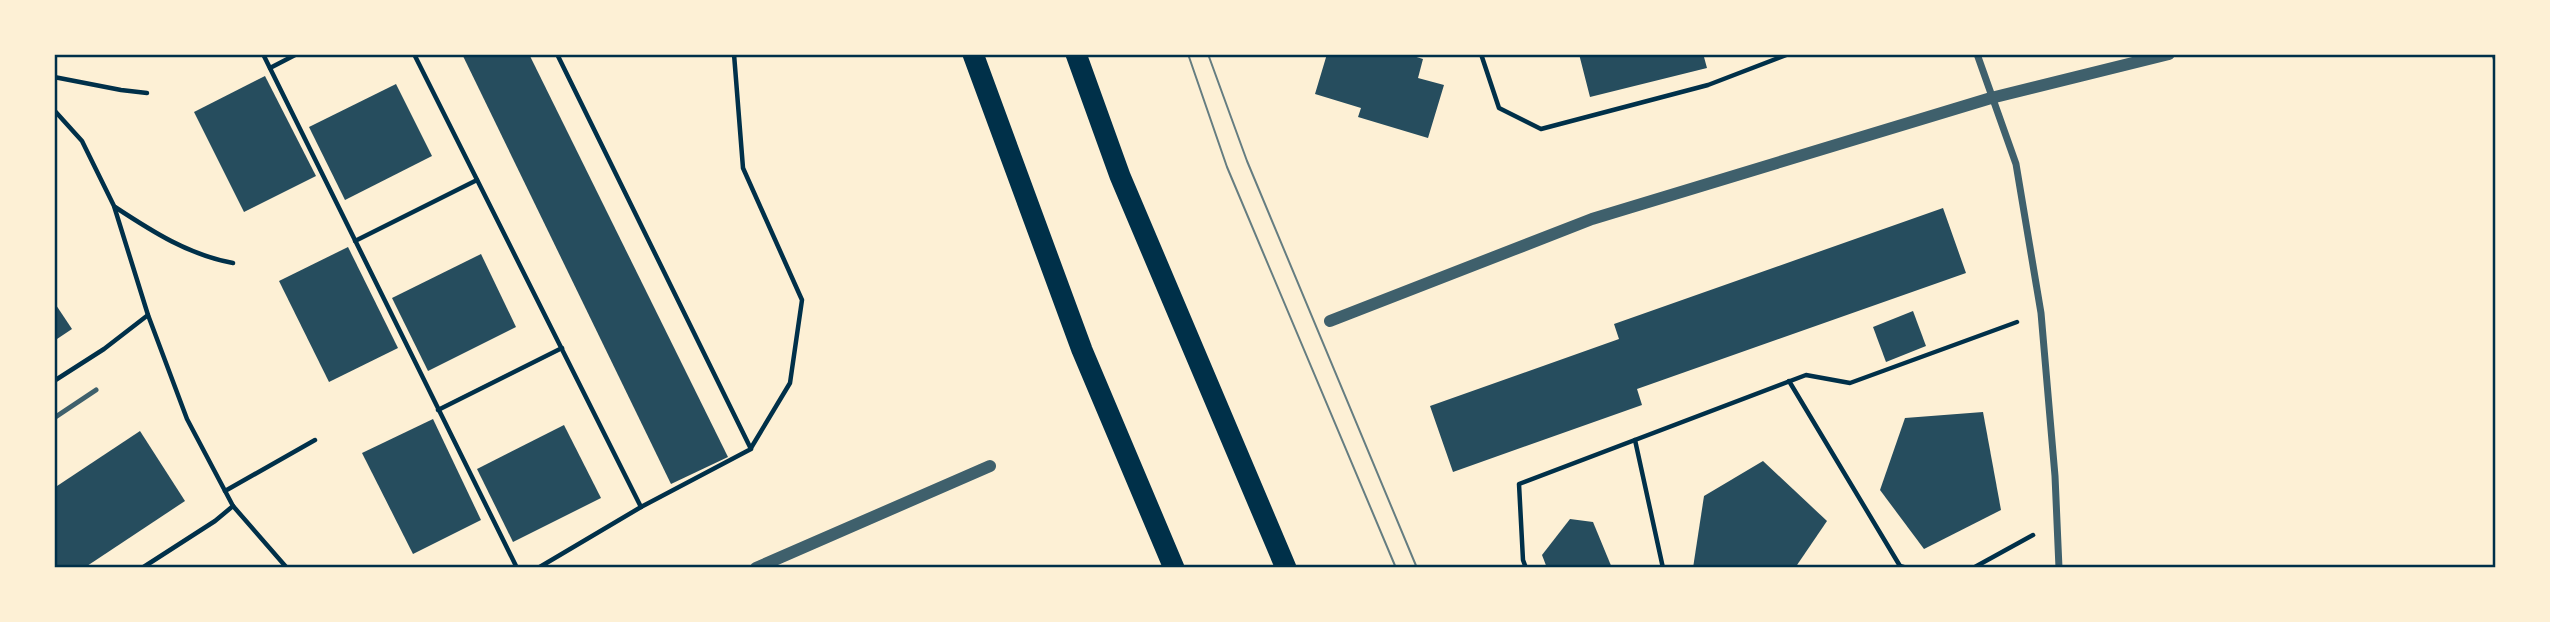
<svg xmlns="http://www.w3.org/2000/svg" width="2550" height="622" font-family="Barlow,sans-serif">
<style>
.building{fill:#264d5e}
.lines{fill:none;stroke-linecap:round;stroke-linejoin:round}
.path{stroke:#003049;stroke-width:4.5}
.service{stroke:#3f606c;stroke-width:5}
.minor{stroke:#3f606c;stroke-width:7}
.tertiary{stroke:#3f606c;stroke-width:12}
.motorway{stroke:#003049;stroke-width:21}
.tram{stroke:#657d81;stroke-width:2}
.neatline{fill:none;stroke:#003049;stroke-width:2.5}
</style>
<rect width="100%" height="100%" fill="#fdf0d5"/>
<g class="building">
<polygon points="462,54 529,54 728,457 671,484"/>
<polygon points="1327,54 1407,54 1423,59 1418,78 1444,85 1428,138 1358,117 1361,108 1315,94"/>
<polygon points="1579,54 1711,54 1711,55 1704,57 1707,68 1590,97"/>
<polygon points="265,76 316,176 244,212 194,112"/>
<polygon points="396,84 432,156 345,200 309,127"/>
<polygon points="1943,208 1966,273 1637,389 1642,405 1453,472 1430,406 1619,339 1614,324"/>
<polygon points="348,247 398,348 329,382 279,281"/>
<polygon points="481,254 516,327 428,371 392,298"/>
<polygon points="54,302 72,329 54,341"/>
<polygon points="1913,311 1926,346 1886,362 1873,327"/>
<polygon points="1983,412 2001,510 1924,549 1880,490 1905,418"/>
<polygon points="433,419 481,520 413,554 362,453"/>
<polygon points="564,425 601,498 513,542 477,469"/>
<polygon points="140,431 185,501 84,568 54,568 54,488"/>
<polygon points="1763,461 1827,521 1795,568 1693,568 1704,496"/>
<polygon points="1570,519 1593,522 1612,568 1547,568 1542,555"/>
</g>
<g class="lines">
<g class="path">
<polyline points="263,54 517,568"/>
<polyline points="414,54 641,507 538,568"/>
<polyline points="557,54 751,449 641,507"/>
<polyline points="734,54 743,168 802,300 790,383 751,448"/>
<polyline points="1481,54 1499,108 1541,129 1708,85 1789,54"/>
<polyline points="2494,54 2496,63"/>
<polyline points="270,68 297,54"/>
<polyline points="54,77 121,90 147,93"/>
<polyline points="54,110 82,141 114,206 148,315 187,419 233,506 287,568"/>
<path d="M 115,207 C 153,232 189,255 233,263"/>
<polyline points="355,241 477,180"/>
<polyline points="54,381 104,349 148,315"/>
<polyline points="1789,381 1900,566"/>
<polyline points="438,410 562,348"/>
<polyline points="1635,440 1663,568"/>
<polyline points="225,491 315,440"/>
<polyline points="142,568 215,521 233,506"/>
<polyline points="1526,568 1523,560 1519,484 1806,375 1850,383 2017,322"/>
<polyline points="1897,568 1900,566 1907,568"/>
<polyline points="1973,568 2033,535"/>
</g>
<polyline class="service" points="54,418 96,390"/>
<polyline class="minor" points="1977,54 2016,164 2041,313 2055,476 2059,568"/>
<g class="tertiary">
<polyline points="1330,321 1592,219 1991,98 2169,54"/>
<polyline points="756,568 990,466"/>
</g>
<g class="motorway">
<polyline points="973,54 1082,350 1174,568"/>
<polyline points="1076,54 1120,176 1286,568"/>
</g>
<g class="tram">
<polyline points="1188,54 1227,167 1396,568"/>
<polyline points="1208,54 1247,161 1417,568"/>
</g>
</g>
<rect width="2550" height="622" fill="none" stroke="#fdf0d5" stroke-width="112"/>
<rect x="56" y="56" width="2438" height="510" class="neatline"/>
</svg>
